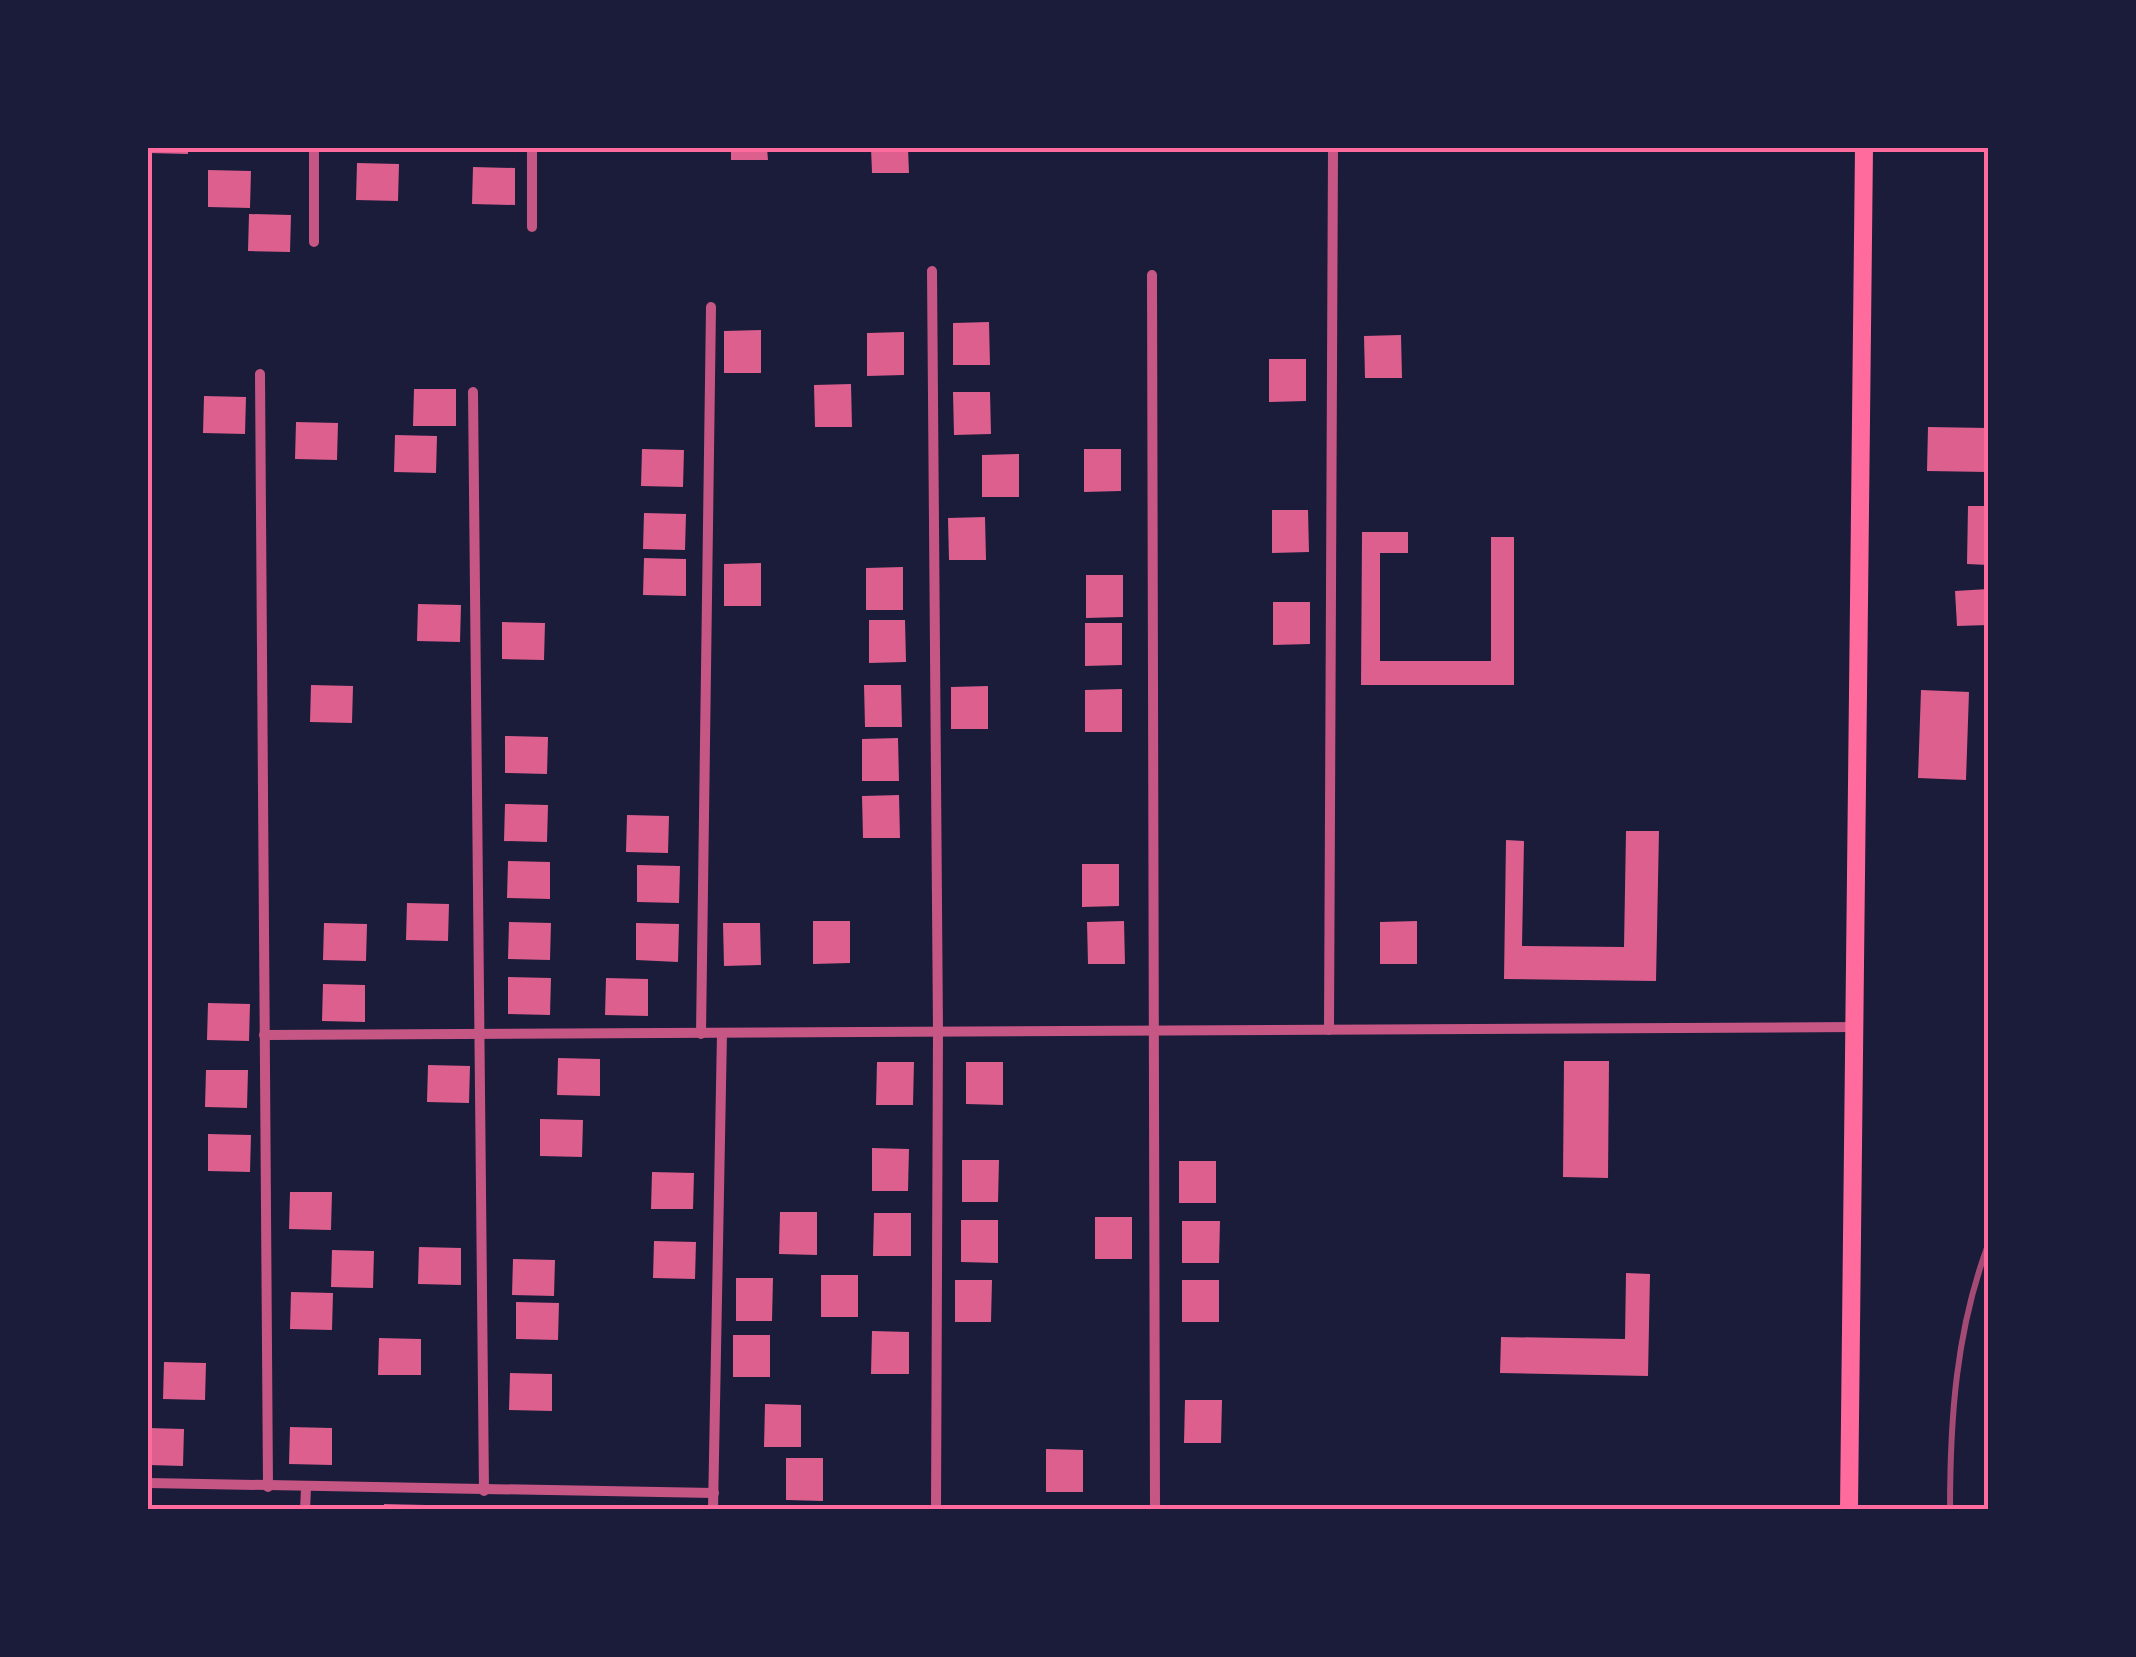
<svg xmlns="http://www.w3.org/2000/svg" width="2136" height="1657" font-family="'Archivo Narrow',sans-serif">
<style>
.building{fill:#dd5f8e}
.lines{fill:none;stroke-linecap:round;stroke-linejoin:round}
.minor{stroke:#c65784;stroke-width:10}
.secondary{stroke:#ff6b9d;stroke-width:18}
.rail{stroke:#a44b75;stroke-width:6}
.neatline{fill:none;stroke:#ff6b9d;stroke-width:4}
</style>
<rect width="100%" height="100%" fill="#1b1b3a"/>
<g class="building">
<polygon points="148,148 188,148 188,154 148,153"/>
<polygon points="731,148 767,148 768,160 731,160"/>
<polygon points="871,148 908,148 909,173 872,173"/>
<polygon points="357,163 399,164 398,201 356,200"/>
<polygon points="473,167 515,168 515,205 472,204"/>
<polygon points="208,170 251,171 250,208 208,207"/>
<polygon points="249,214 291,215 290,252 248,251"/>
<polygon points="989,322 990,365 953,365 953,323"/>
<polygon points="761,330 761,373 724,373 724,331"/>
<polygon points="904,332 904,375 867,376 867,333"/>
<polygon points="1401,335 1402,378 1365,378 1364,336"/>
<polygon points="1269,359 1306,359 1306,401 1269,402"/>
<polygon points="851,384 852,427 815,427 814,385"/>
<polygon points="414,389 456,389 456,426 413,426"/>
<polygon points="953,392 990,392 991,434 954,435"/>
<polygon points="204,396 246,397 245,434 203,433"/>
<polygon points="296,422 338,423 337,460 295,459"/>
<polygon points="1928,427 1988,428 1988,472 1927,471"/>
<polygon points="395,435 437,436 436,473 394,472"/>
<polygon points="642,449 684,450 683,487 641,486"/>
<polygon points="1084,449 1121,449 1121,491 1084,492"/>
<polygon points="1019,454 1019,497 982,497 982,455"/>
<polygon points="1968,506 1988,506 1988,565 1967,564"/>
<polygon points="1272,510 1308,510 1309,552 1272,553"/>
<polygon points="644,513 686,514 685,550 643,549"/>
<polygon points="985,517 986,560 949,560 948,518"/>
<polygon points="1362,532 1408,532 1408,553 1380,553 1380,661 1491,661 1491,537 1514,537 1514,685 1361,685"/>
<polygon points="644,558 686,559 686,596 643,595"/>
<polygon points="761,563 761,606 724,606 724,564"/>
<polygon points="903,567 903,610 866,610 866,568"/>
<polygon points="1086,575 1123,575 1123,617 1086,618"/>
<polygon points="1988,589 1988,625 1957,626 1955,591"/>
<polygon points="1273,602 1310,602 1310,644 1273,645"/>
<polygon points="418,604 461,605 460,642 417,641"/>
<polygon points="869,620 905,620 906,662 869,663"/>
<polygon points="502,622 545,623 544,660 502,659"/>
<polygon points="1085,623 1122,623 1122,665 1085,666"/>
<polygon points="311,685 353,686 352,723 310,722"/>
<polygon points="864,685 901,685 902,727 865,727"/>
<polygon points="988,686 988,729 951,729 951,687"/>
<polygon points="1122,689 1122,732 1085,732 1085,690"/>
<polygon points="1921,690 1969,692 1966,780 1918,778"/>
<polygon points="505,736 548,737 547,774 505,773"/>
<polygon points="898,738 899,781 862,781 862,739"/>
<polygon points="899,795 900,838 863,838 862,796"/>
<polygon points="505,804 548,805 547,842 504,841"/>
<polygon points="627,815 669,816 668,853 626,852"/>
<polygon points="1626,831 1659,831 1656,981 1504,979 1506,840 1524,841 1522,946 1624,947"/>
<polygon points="508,861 550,862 550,899 507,898"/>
<polygon points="1082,864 1119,864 1119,906 1082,907"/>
<polygon points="637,865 680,866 679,903 637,902"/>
<polygon points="407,903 449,904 448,941 406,940"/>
<polygon points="813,921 850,921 850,963 813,964"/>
<polygon points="1124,921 1125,964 1088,964 1087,922"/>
<polygon points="1417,921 1417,964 1380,964 1380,922"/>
<polygon points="509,922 551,923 550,960 508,959"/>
<polygon points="324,923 367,924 366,961 323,960"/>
<polygon points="636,923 679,924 678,962 636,960"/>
<polygon points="723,923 760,923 761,965 724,966"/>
<polygon points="508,977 551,978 550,1015 508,1014"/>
<polygon points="606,978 648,979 648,1016 605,1015"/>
<polygon points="323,984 365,985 365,1022 322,1021"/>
<polygon points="208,1003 250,1004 249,1041 207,1040"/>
<polygon points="558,1058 600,1059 600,1096 557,1095"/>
<polygon points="1564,1061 1609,1061 1608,1178 1563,1177"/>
<polygon points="877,1062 914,1062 913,1105 876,1105"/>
<polygon points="966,1062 1003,1062 1003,1105 966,1104"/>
<polygon points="428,1065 470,1066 469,1103 427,1102"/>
<polygon points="206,1070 248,1070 247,1108 205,1107"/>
<polygon points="540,1119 583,1120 582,1157 540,1156"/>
<polygon points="208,1134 251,1135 250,1172 208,1171"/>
<polygon points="872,1148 909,1149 908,1191 872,1191"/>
<polygon points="962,1160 999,1160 998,1202 962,1202"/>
<rect x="1179" y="1161" width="37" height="42"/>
<polygon points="652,1172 694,1173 693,1209 651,1209"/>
<polygon points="290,1192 332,1192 331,1230 289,1229"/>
<polygon points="780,1212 817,1212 817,1255 779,1254"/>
<polygon points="874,1213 911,1213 911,1256 873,1256"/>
<rect x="1095" y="1217" width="37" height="42"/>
<polygon points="961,1220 998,1220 998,1263 961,1262"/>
<polygon points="1182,1221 1220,1221 1219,1263 1182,1263"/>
<polygon points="654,1241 696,1242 695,1279 653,1278"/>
<polygon points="419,1247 461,1248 461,1285 418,1284"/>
<polygon points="332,1250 374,1251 373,1288 331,1287"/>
<polygon points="513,1259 555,1260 554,1296 512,1295"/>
<polygon points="1626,1273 1650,1274 1648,1376 1500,1373 1501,1337 1625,1339"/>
<rect x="821" y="1275" width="37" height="42"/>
<polygon points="736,1278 773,1278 772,1321 736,1321"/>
<polygon points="955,1280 992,1280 991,1322 955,1322"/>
<rect x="1182" y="1280" width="37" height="42"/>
<polygon points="291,1292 333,1293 332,1330 290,1329"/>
<polygon points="516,1302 559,1303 558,1340 516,1339"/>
<polygon points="872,1331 909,1332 909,1374 871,1374"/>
<rect x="733" y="1335" width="37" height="42"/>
<polygon points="379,1338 421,1339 421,1375 378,1375"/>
<polygon points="164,1362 206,1363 205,1400 163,1399"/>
<polygon points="510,1373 552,1374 552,1411 509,1410"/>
<polygon points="1185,1400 1222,1400 1221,1443 1184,1443"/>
<polygon points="765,1404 801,1405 801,1447 764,1447"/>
<polygon points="290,1427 332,1428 332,1465 289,1464"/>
<polygon points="148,1428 184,1429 183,1466 148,1465"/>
<polygon points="1046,1449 1083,1450 1083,1492 1046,1492"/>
<polygon points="786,1458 823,1458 823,1501 786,1500"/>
<polygon points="384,1504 427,1505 426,1510 384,1510"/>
</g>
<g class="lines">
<g class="minor">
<polyline points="532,227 532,148"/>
<polyline points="314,242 314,148"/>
<polyline points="932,271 938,1032 936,1510"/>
<polyline points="1152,275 1155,1510"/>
<polyline points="260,374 268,1487"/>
<polyline points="473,392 484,1491"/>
<polyline points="1329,1030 1333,148"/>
<polyline points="701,1034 711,307"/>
<polyline points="264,1035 1856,1027"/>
<polyline points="148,1483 714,1493"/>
<polyline points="305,1510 306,1488"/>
<polyline points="713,1510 722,1033"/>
</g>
<polyline class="secondary" points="1849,1510 1864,148"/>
<path class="rail" d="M 1950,1510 C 1950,1418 1956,1331 1988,1245"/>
</g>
<rect width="2136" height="1657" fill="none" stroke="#1b1b3a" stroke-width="300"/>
<rect x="150" y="150" width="1836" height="1357" class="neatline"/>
</svg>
